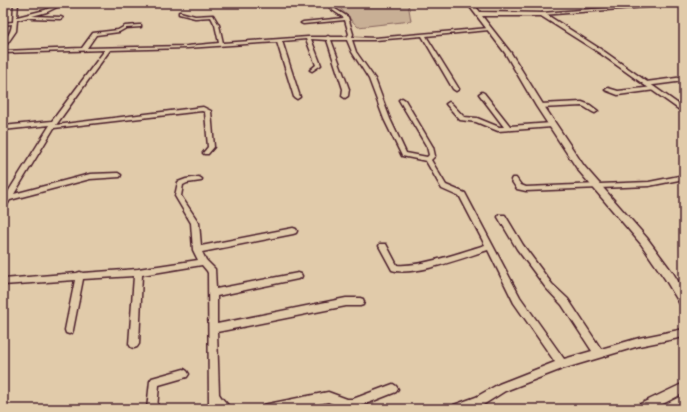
<svg xmlns="http://www.w3.org/2000/svg" width="687" height="412" font-family="'Comic Neue',sans-serif">
<style>
.green{fill:#c8af95;stroke:#896760}
.lines{fill:none;stroke-linecap:round;stroke-linejoin:round}
.street-casing{stroke:#4a1f2b;stroke-width:3}
.secondary-casing{stroke:#4a1f2b;stroke-width:3}
.street{fill:#e1cbaa;fill-rule:evenodd}
.secondary{fill:#e1cbaa;fill-rule:evenodd}
</style>
<rect width="100%" height="100%" fill="#e1cbaa"/>
<filter id="ink" filterUnits="userSpaceOnUse"><feTurbulence type="fractalNoise" baseFrequency=".025" numOctaves="2"/><feDisplacementMap in="SourceGraphic" scale="8" xChannelSelector="R" yChannelSelector="G"/><feConvolveMatrix kernelMatrix="1 2 1 2 8 2 1 2 1" color-interpolation-filters="sRGB"/></filter>
<g filter="url(#ink)">
<polygon class="green" points="335,3 408,3 411,21 358,27"/>
<g class="lines">
<g class="street-casing">
<g id="street">
<path d="M 14,3 L 18,3 L 17,17 L 45,10 L 60,3 L 65,3 L 47,12 L 32,16 L 61,17 L 63,18 L 61,19 L 31,18 L 29,17 L 17,20 L 16,31 L 5,47 L 3,47 C 3,38 11,36 12,24 L 3,25 L 3,23 L 13,22 Z"/>
<polygon points="125,3 129,3 126,6 124,5"/>
<polygon points="669,3 684,3 684,4 542,15 540,14 542,13"/>
<path d="M 332,7 L 348,17 L 353,34 L 352,37 L 375,38 L 489,28 L 491,29 L 489,30 L 426,36 L 459,89 L 456,91 L 453,89 L 422,36 L 375,40 L 352,40 L 356,52 L 375,79 L 390,119 L 406,153 L 427,157 L 429,155 L 427,147 L 399,100 L 402,98 L 405,100 L 433,147 L 435,156 L 431,160 L 446,185 L 465,193 L 520,297 L 564,359 L 592,351 L 562,305 L 546,288 L 517,249 L 498,217 L 499,215 L 505,215 L 523,245 L 552,284 L 568,299 L 601,349 L 639,338 L 684,329 L 684,337 L 639,346 L 562,369 L 505,391 L 483,405 L 471,409 L 453,409 L 454,405 L 476,397 L 499,384 L 555,362 L 514,303 L 488,250 C 465,257 414,277 392,270 L 379,246 L 380,244 L 386,244 L 397,265 C 421,267 461,252 485,245 L 460,197 L 442,189 L 426,161 L 402,156 L 384,119 L 369,79 L 352,52 L 347,40 L 331,40 L 349,89 L 348,96 L 345,98 L 342,96 L 343,89 L 327,40 L 311,39 L 321,65 L 312,71 L 310,70 L 316,65 L 306,39 L 282,41 L 300,97 L 297,99 L 294,97 L 277,42 L 187,48 L 110,50 L 56,125 L 203,107 L 211,111 L 214,147 L 208,154 L 204,154 L 203,153 L 208,147 L 205,112 L 202,111 L 54,128 L 14,194 L 90,174 L 118,173 L 121,175 L 120,177 L 90,179 L 10,200 L 5,208 L 3,209 L 3,200 L 50,125 L 3,130 L 3,126 L 52,121 L 105,50 L 3,53 L 3,51 L 82,48 L 93,33 L 118,30 L 125,26 L 139,25 L 141,25 L 141,27 L 126,28 L 119,32 L 96,35 L 87,48 L 187,46 L 219,43 L 215,25 L 211,17 L 195,18 L 179,14 L 179,12 L 180,12 L 195,16 L 213,15 L 219,25 L 223,43 L 308,37 L 326,37 L 328,36 L 330,37 L 347,37 L 349,34 L 345,20 L 303,24 L 301,23 L 303,22 L 344,18 L 331,9 L 330,8 Z"/>
<polygon points="684,77 684,81 646,86 643,84 646,82"/>
<polygon points="653,87 655,88 655,90 618,95 605,90 608,88 618,91"/>
<polygon points="482,92 484,93 510,126 552,123 555,125 552,127 498,131 476,122 460,120 446,104 449,102 451,103 464,117 477,118 499,127 504,127 479,94"/>
<path d="M 582,102 L 590,105 L 598,111 L 595,113 C 590,111 586,107 582,106 L 540,108 L 537,106 L 540,104 Z"/>
<polygon points="684,175 684,179 649,186 526,191 517,189 511,180 512,178 516,178 521,185 526,187 649,182"/>
<path d="M 199,177 L 202,179 L 201,181 L 187,183 L 183,185 L 181,196 L 199,223 L 201,246 L 293,228 L 296,229 L 297,231 L 296,233 L 293,234 L 202,252 L 206,260 L 215,269 L 216,289 L 298,273 L 301,274 L 302,276 L 301,278 L 298,279 L 217,296 L 217,324 L 346,298 L 360,298 L 363,299 L 364,302 L 363,305 L 360,306 L 346,306 L 217,332 L 219,394 C 222,400 228,403 230,409 L 209,409 L 208,273 L 207,271 L 202,265 L 142,275 L 139,344 L 137,347 L 134,348 L 131,347 L 129,344 L 134,276 L 83,279 L 73,330 L 72,333 L 69,334 L 66,333 L 65,330 L 75,280 L 3,285 L 3,279 L 77,273 L 80,272 L 83,273 L 138,269 L 198,260 L 193,250 L 191,223 L 175,196 L 178,182 L 186,179 Z"/>
<polygon points="184,369 187,371 189,374 187,377 159,385 157,409 147,409 150,381 152,378"/>
<polygon points="684,383 684,393 653,409 637,409 638,405"/>
<polygon points="393,384 396,386 398,389 396,392 353,409 347,409 328,402 293,409 263,409 264,405 268,404 328,392 347,399 353,399"/>
</g>
</g>
<g class="secondary-casing">
<polygon id="secondary" points="467,3 473,3 480,12 544,13 605,52 684,108 684,113 601,54 541,16 482,16 511,53 544,106 584,166 647,238 673,273 684,291 684,306 680,304 665,279 641,244 578,170 536,106 505,53"/>
</g>
<use href="#street" class="street"/>
<use href="#secondary" class="secondary"/>
</g>
</g>
<rect width="687" height="412" fill="none" stroke="#e1cbaa" stroke-width="16"/>
<rect x="8" y="8" width="671" height="396" fill="none" stroke="#4a1f2b" stroke-width="1.5" filter="url(#ink)"/>
</svg>
